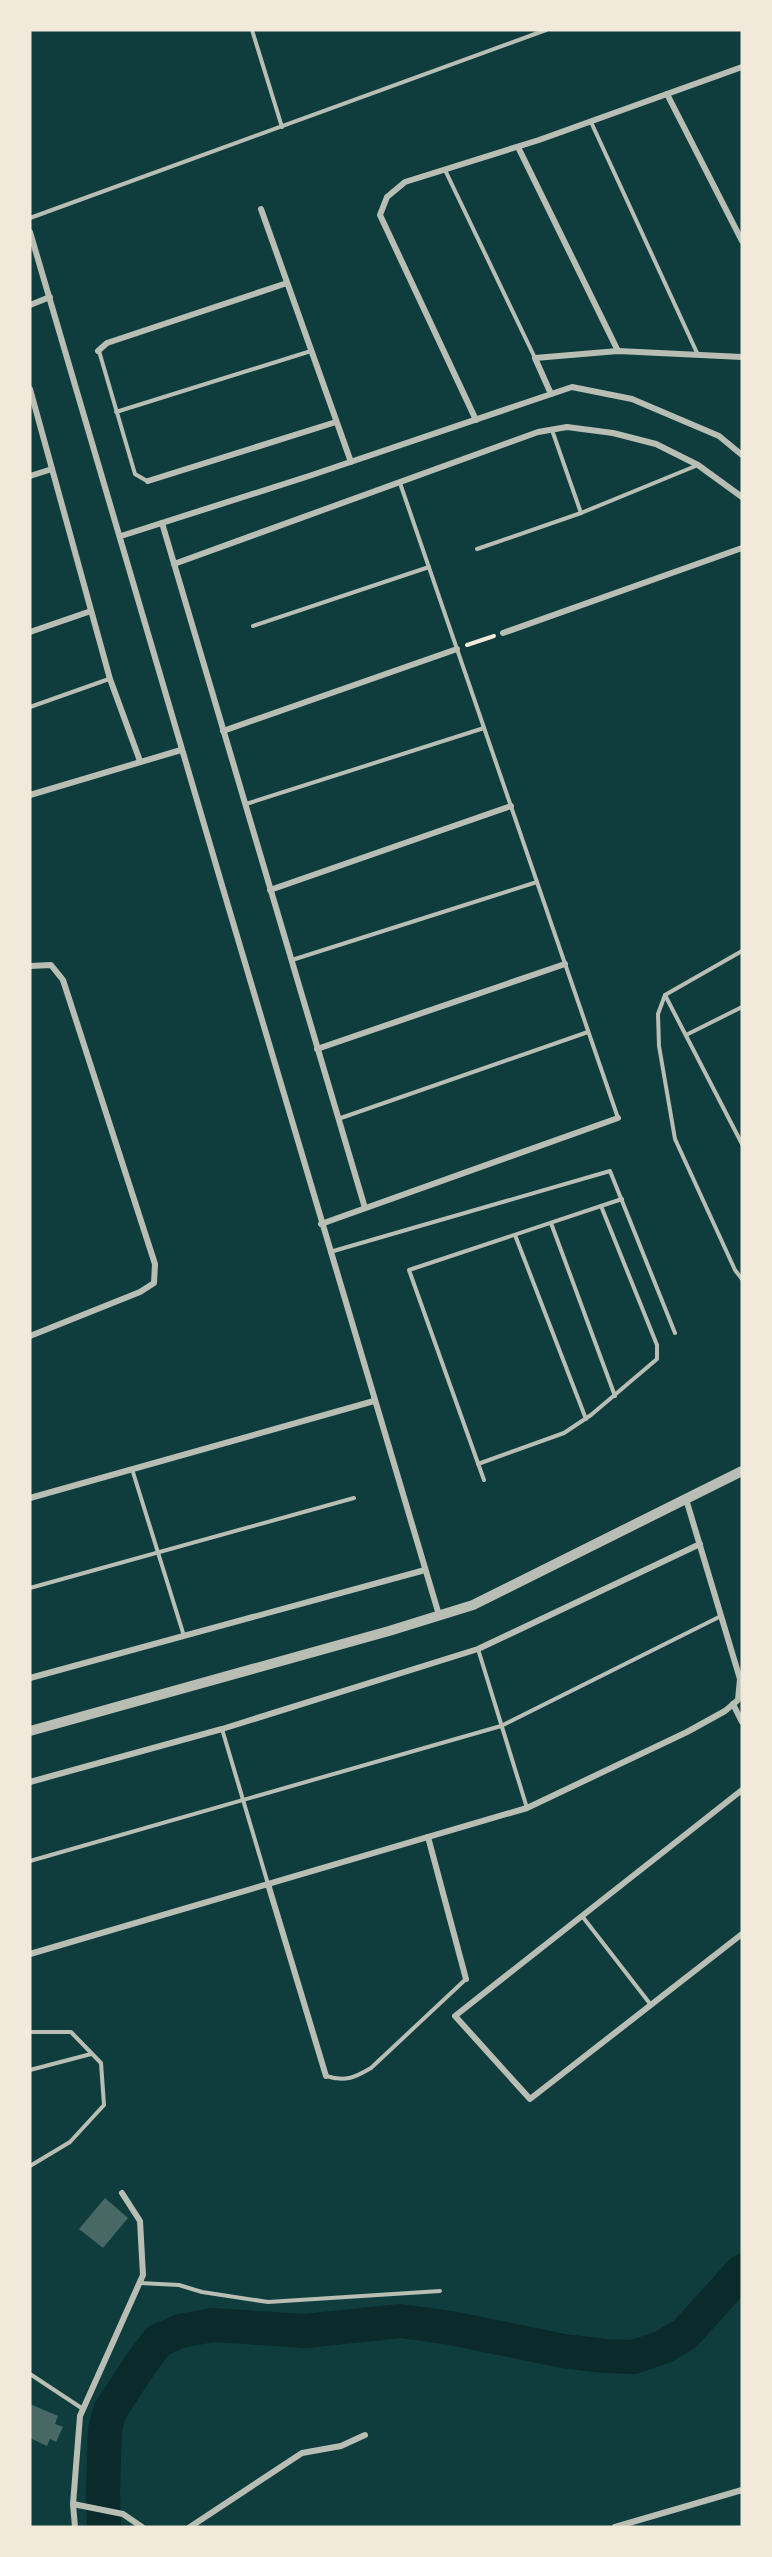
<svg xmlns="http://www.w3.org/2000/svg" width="772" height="2557" font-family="Georgia,serif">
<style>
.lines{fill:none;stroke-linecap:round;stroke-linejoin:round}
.river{stroke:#0a2a2b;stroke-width:34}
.building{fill:#486865}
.path{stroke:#f1e9da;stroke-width:4}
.service{stroke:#b8beb3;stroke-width:4}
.minor{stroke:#b8beb3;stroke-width:6}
.tertiary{stroke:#b8beb3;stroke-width:10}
</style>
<rect width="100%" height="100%" fill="#0f3d3e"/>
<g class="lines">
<polyline class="river" points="104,2527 103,2492 105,2429 110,2411 142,2362 158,2341 180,2331 213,2325 305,2331 401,2321 451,2328 563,2351 605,2356 634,2357 663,2347 685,2334 742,2271"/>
</g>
<g class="building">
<polygon points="105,2198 128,2218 103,2248 79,2229"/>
<polygon points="30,2404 58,2416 55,2424 63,2427 56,2442 50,2439 47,2446 30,2438"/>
</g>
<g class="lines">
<polyline class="path" points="467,645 494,636"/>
<g class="service">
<polyline points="252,30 282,127"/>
<polyline points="591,122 698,355"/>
<polyline points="445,170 535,358"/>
<polyline points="30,218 546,30"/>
<polyline points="99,351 135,474 147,481"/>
<polyline points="116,412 311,351"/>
<polyline points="552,430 581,513"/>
<polyline points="400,483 618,1118"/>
<polyline points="477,549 581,513 698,465"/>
<polyline points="253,626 429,567"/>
<polyline points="30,707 109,679"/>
<polyline points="246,804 484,728"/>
<polyline points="742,951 665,995 658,1014 659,1046 675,1139 735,1270 742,1279"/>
<polyline points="292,960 537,882"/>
<polyline points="665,995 742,1144"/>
<polyline points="686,1035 742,1007"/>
<polyline points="338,1119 588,1032"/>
<polyline points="551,1223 615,1396"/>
<polyline points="515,1235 586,1419"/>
<polyline points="330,1252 610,1171 675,1333"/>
<polyline points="478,1464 564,1433 591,1415 657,1359 657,1345 601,1206"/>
<polyline points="132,1469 184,1636"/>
<polyline points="484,1480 409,1270 622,1199"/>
<polyline points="30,1588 354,1498"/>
<polyline points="478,1649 527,1808"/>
<polyline points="222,1729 268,1884"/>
<polyline points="30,1861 501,1726 721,1616"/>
<polyline points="582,1916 651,2005"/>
<polyline points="30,2032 71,2032 101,2063 104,2105 70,2142 30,2166"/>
<polyline points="30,2070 91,2054"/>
<path d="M 326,2076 C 345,2082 354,2078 371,2068 L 466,1979"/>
<polyline points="140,2283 179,2285 202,2292 268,2302 440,2291"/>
<polyline points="30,2374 83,2409"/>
</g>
<g class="minor">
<polyline points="667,94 742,241"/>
<polyline points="518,147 618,351"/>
<polyline points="261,209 351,462"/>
<path d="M 30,232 C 165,693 301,1155 439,1615"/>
<polyline points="30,305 50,297"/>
<polyline points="98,351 107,343 287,283"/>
<polyline points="30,389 110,679 140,761"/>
<polyline points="551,394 535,358 618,351 742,357"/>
<polyline points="476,420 380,215 387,197 405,182 539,140 742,67"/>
<polyline points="30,476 52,469"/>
<polyline points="148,481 336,422"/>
<polyline points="162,523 365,1208"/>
<polyline points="121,536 309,476 572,387 632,399 719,436 742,455"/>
<polyline points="174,564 538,432 567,427 613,433 656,444 698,465 742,497"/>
<polyline points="30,632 91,611"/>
<polyline points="503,633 742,548"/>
<polyline points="223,731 457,649"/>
<polyline points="30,795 181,750"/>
<polyline points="270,890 511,806"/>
<polyline points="30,966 51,965 63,980 155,1264 154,1283 140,1292 30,1336"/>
<polyline points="317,1049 565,964"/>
<polyline points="321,1224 618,1118"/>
<polyline points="30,1498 374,1401"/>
<polyline points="30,1678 425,1570"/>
<polyline points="733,1704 742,1722"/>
<polyline points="30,1782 222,1729 478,1649 700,1544"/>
<polyline points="742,1790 455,2016 530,2099 742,1934"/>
<polyline points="428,1837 466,1979"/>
<polyline points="268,1884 326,2076"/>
<polyline points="30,1954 527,1808 687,1732 725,1711 738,1700 740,1679 686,1499"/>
<polyline points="73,2504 123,2514 142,2527"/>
<polyline points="75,2527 73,2504 80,2416 143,2275 140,2221 122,2193"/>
<polyline points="190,2527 302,2453 341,2446 365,2435"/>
<polyline points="615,2527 742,2490"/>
</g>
<polyline class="tertiary" points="30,1731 389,1631 473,1605 742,1471"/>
</g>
<rect width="772" height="2557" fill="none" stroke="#f1e9da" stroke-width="63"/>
</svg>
